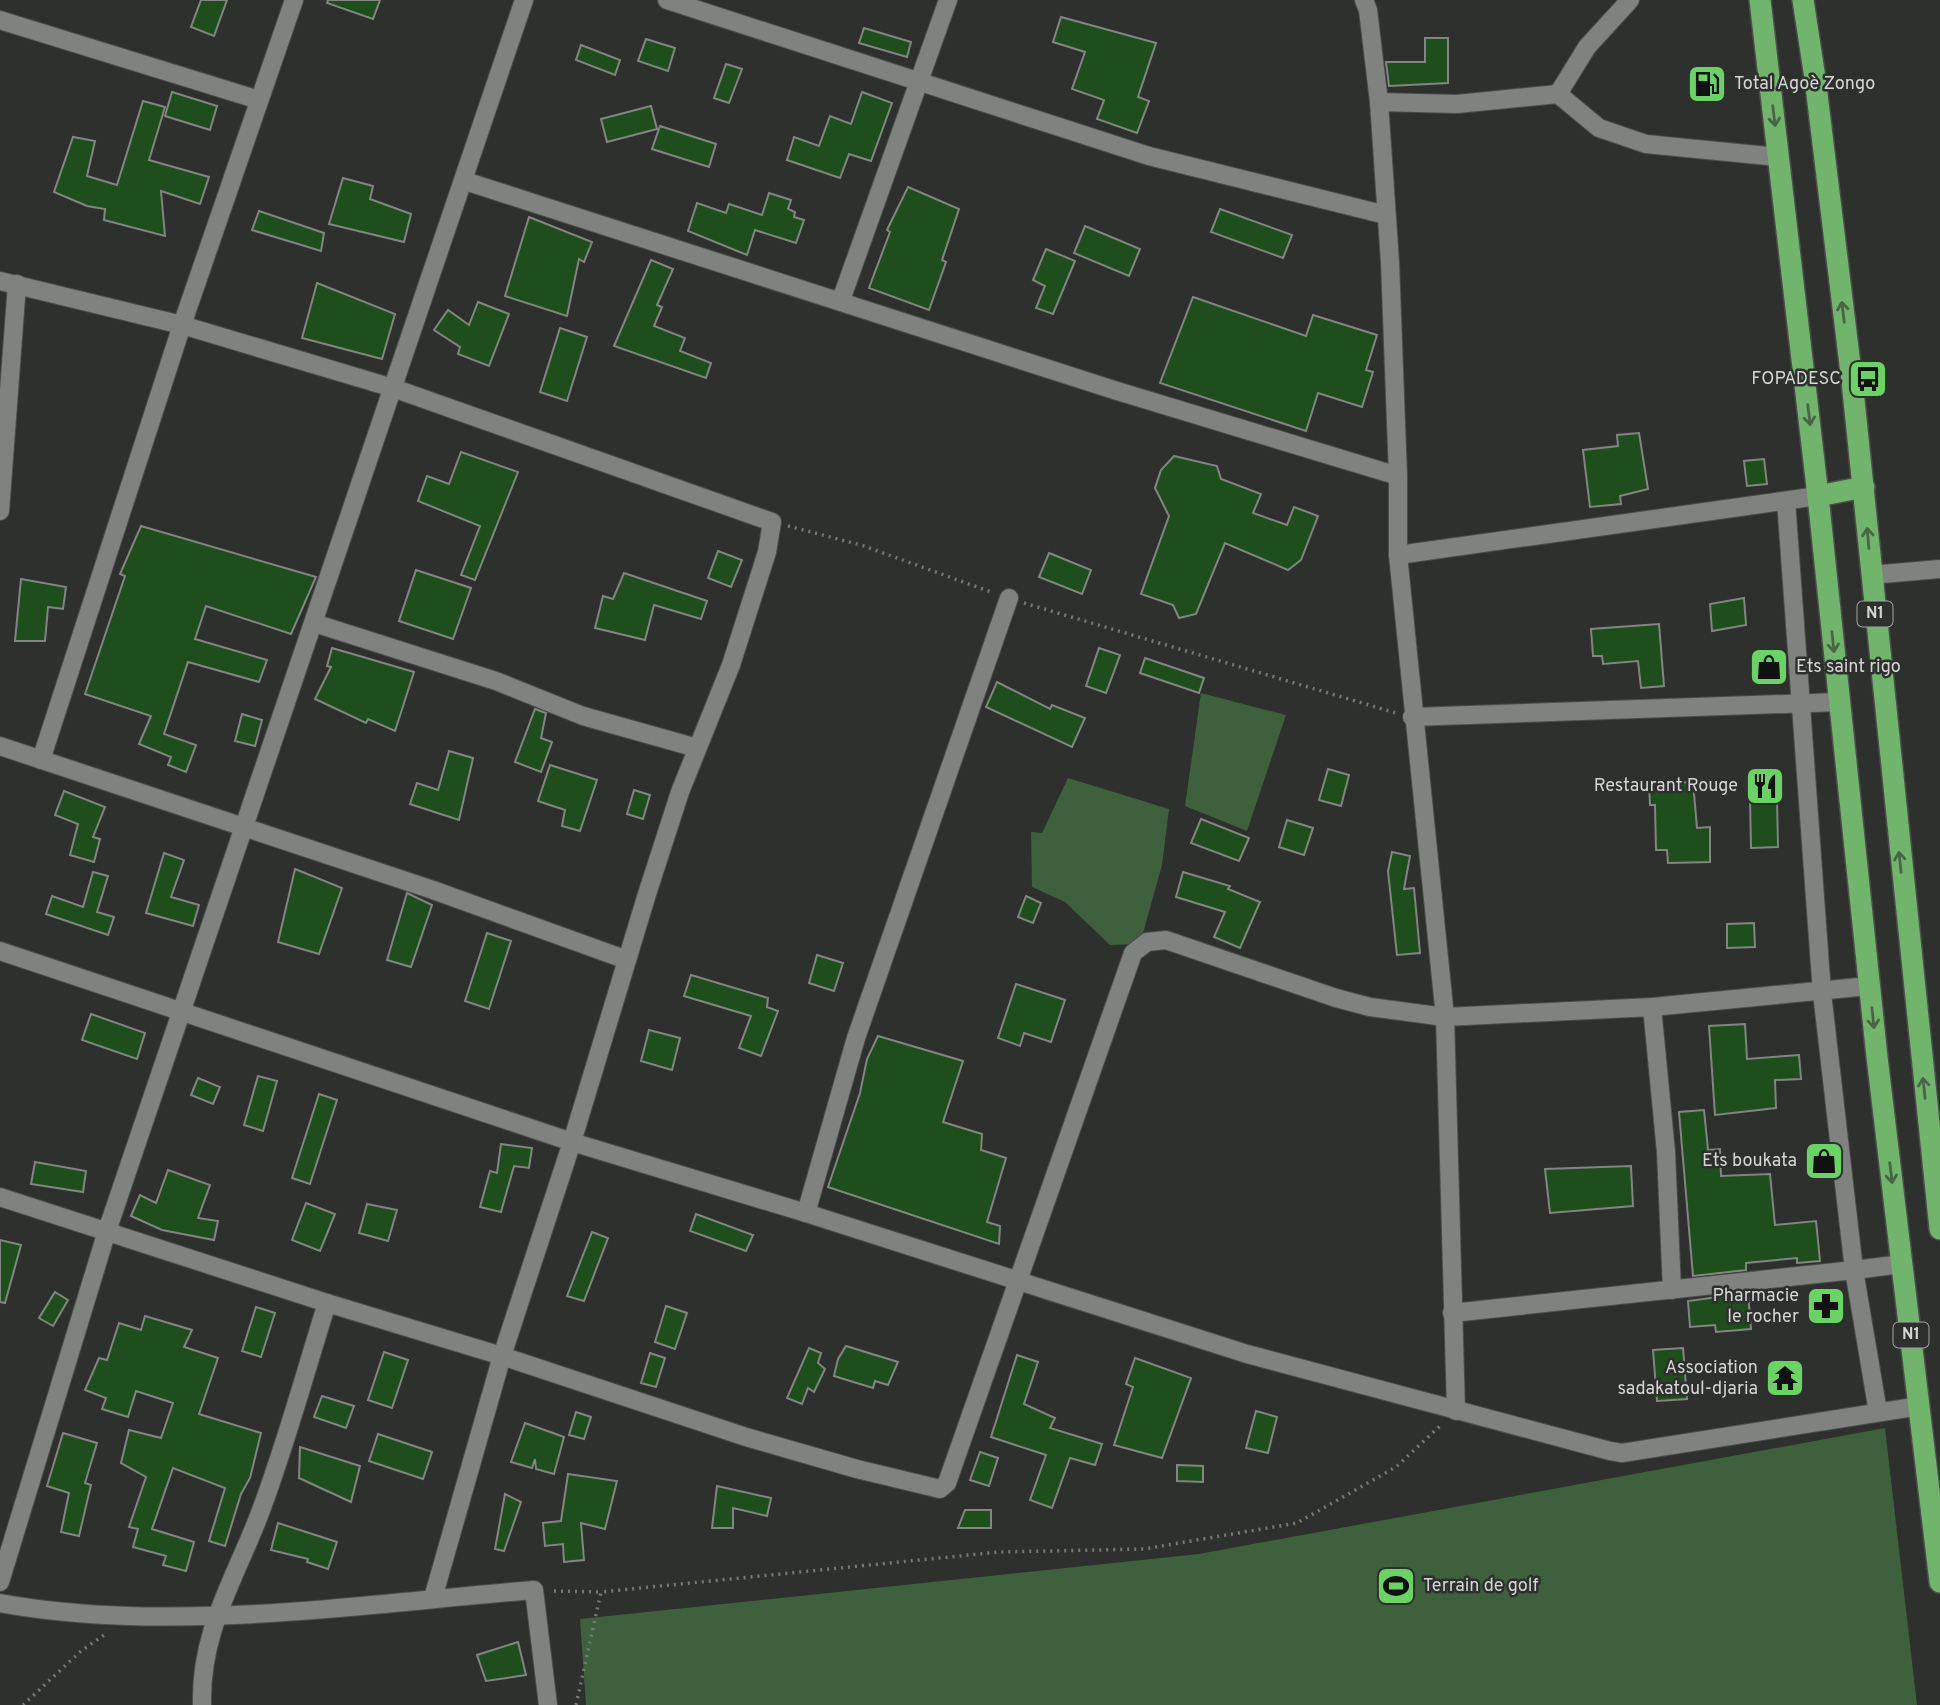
<svg xmlns="http://www.w3.org/2000/svg" width="1940" height="1705" font-family="Overpass,sans-serif">
<style>
.green{fill:#3f603c}
.building{fill:#1d4e1b;stroke:#828582;stroke-width:2}
.lines{fill:none;stroke-linecap:round;stroke-linejoin:round}
.street-casing{stroke:#4b4d4b;stroke-width:20}
.highway-casing{stroke:#4b4d4b;stroke-width:24}
.path{stroke:#777877;stroke-width:3.5;stroke-dasharray:2 5;stroke-linecap:butt}
.street{stroke:#808280;stroke-width:18}
.highway{stroke:#70b56b;stroke-width:21}
.oneway{stroke:#486546}
.labels{text-anchor:middle;dominant-baseline:central;stroke-width:5;stroke-linejoin:round;paint-order:stroke}
.shield{fill:#2e302e;stroke:#a2a4a2;stroke-width:2}
.shield-label{font-size:16px;font-weight:bold;fill:#d4d5d4}
.poi-label{font-size:18px;fill:#d4d5d4;stroke:#2e302e;text-anchor:end}
</style>
<rect width="100%" height="100%" fill="#2e302e"/>
<g class="green">
<polygon points="1201,693 1286,715 1247,831 1185,806"/>
<polygon points="1068,778 1169,809 1162,865 1140,944 1110,945 1065,902 1032,887 1031,832 1042,833"/>
<polygon points="1885,1428 1917,1705 586,1705 580,1619 1199,1554"/>
</g>
<g class="building">
<polygon points="201,0 227,0 214,36 191,27"/>
<polygon points="328,0 380,0 373,19 327,3"/>
<polygon points="1061,17 1156,43 1138,97 1149,101 1137,133 1097,119 1104,100 1072,89 1085,52 1053,42"/>
<polygon points="864,28 911,42 907,57 859,43"/>
<polygon points="1425,38 1448,38 1448,83 1389,86 1386,62 1425,62"/>
<polygon points="646,39 675,48 668,71 638,61"/>
<polygon points="581,45 620,60 615,75 576,60"/>
<polygon points="726,64 742,69 729,103 714,98"/>
<polygon points="172,92 217,106 210,130 165,116"/>
<polygon points="862,92 892,103 871,161 849,154 840,178 787,160 794,137 819,146 830,116 851,124"/>
<polygon points="143,101 165,107 149,160 209,177 200,204 161,191 165,236 104,220 105,209 87,206 54,192 73,137 95,141 87,176 117,185"/>
<polygon points="651,106 657,129 607,142 601,119"/>
<polygon points="660,126 716,144 709,167 652,149"/>
<polygon points="343,178 373,186 370,199 411,214 404,242 329,224"/>
<polygon points="908,187 959,209 942,260 946,262 929,310 869,288 890,232 887,230"/>
<polygon points="769,193 791,200 788,209 795,212 794,217 804,220 796,243 755,230 747,255 688,231 697,203 726,213 729,204 762,215"/>
<polygon points="1220,209 1292,235 1283,258 1211,232"/>
<polygon points="259,211 324,233 321,251 252,230"/>
<polygon points="529,217 592,242 584,262 579,259 567,316 505,296"/>
<polygon points="1085,226 1140,249 1129,276 1074,253"/>
<polygon points="1046,249 1075,261 1053,314 1036,308 1045,286 1033,280"/>
<polygon points="651,260 673,269 657,305 662,307 654,326 685,338 680,351 711,363 706,378 614,346"/>
<polygon points="317,283 395,314 382,359 302,338"/>
<polygon points="1193,297 1306,336 1313,315 1377,335 1366,370 1373,372 1362,407 1318,393 1306,431 1160,383"/>
<polygon points="478,302 509,314 489,366 458,354 460,347 434,330 448,310 469,325"/>
<polygon points="560,328 587,337 567,401 540,392"/>
<polygon points="1639,433 1648,489 1620,496 1621,504 1590,507 1583,450 1618,446 1617,435"/>
<polygon points="461,452 518,472 475,580 461,575 480,526 418,501 427,476 449,484"/>
<polygon points="1174,456 1217,466 1221,479 1261,494 1253,513 1287,525 1294,507 1318,516 1301,560 1288,570 1225,543 1196,614 1179,618 1173,605 1141,594 1169,516 1155,488 1161,470"/>
<polygon points="1764,459 1767,484 1747,486 1744,461"/>
<polygon points="141,526 316,577 291,634 206,606 195,639 267,660 259,682 188,662 164,734 196,745 186,772 168,765 171,757 139,744 151,716 85,694 125,576 120,574"/>
<polygon points="718,551 742,560 731,587 708,578"/>
<polygon points="1049,553 1091,570 1082,594 1039,577"/>
<polygon points="416,570 471,588 453,639 399,621"/>
<polygon points="624,573 707,601 701,619 654,605 645,640 595,628 603,596 613,599"/>
<polygon points="21,579 66,587 63,609 48,607 45,641 15,641"/>
<polygon points="1744,598 1746,625 1712,631 1710,604"/>
<polygon points="1659,624 1664,686 1641,688 1638,661 1603,664 1602,656 1593,656 1591,629"/>
<polygon points="332,648 414,672 395,731 368,719 366,723 315,699 331,667 327,666"/>
<polygon points="1099,648 1120,655 1106,693 1086,686"/>
<polygon points="1145,658 1204,678 1199,693 1140,673"/>
<polygon points="997,682 1050,709 1052,705 1085,718 1072,747 986,707"/>
<polygon points="535,709 546,713 541,738 552,742 541,772 515,762"/>
<polygon points="242,714 262,720 255,746 235,741"/>
<polygon points="449,751 473,758 459,820 410,804 417,783 438,790"/>
<polygon points="550,765 597,780 580,831 562,826 565,810 538,801"/>
<polygon points="1328,769 1349,775 1341,806 1319,800"/>
<polygon points="1693,782 1697,828 1710,827 1710,862 1668,863 1667,850 1656,850 1655,805 1650,805 1649,784"/>
<polygon points="634,790 650,795 643,819 627,814"/>
<polygon points="64,791 105,807 93,837 100,839 94,862 70,855 78,824 55,815"/>
<polygon points="1750,798 1777,798 1778,847 1751,848"/>
<polygon points="1201,819 1249,838 1239,861 1191,843"/>
<polygon points="1287,820 1313,828 1304,855 1279,847"/>
<polygon points="1392,852 1410,856 1404,889 1414,888 1420,953 1397,955 1388,871"/>
<polygon points="164,853 184,860 171,897 199,905 193,926 146,913"/>
<polygon points="295,869 342,888 319,954 278,942"/>
<polygon points="93,872 108,876 97,912 114,917 108,935 46,914 52,896 83,907"/>
<polygon points="1183,872 1230,886 1228,889 1260,902 1240,948 1214,937 1225,912 1176,897"/>
<polygon points="407,893 432,905 411,967 387,960"/>
<polygon points="1026,896 1041,903 1033,923 1018,917"/>
<polygon points="1754,923 1755,947 1727,948 1727,924"/>
<polygon points="487,933 511,941 489,1009 465,1001"/>
<polygon points="817,955 843,963 834,991 809,983"/>
<polygon points="691,975 768,998 767,1007 778,1011 761,1056 739,1048 751,1016 684,996"/>
<polygon points="1016,984 1065,1000 1051,1042 1024,1033 1020,1046 998,1038"/>
<polygon points="91,1014 145,1033 137,1059 82,1040"/>
<polygon points="1745,1024 1747,1059 1799,1055 1801,1079 1775,1080 1776,1108 1715,1115 1709,1026"/>
<polygon points="649,1030 680,1038 672,1070 641,1061"/>
<polygon points="878,1036 963,1061 943,1122 982,1134 981,1150 1006,1158 987,1222 1000,1226 999,1244 828,1187 860,1093 867,1059"/>
<polygon points="258,1076 277,1081 263,1131 244,1125"/>
<polygon points="198,1078 220,1087 213,1104 191,1095"/>
<polygon points="319,1094 337,1100 310,1184 292,1178"/>
<polygon points="1704,1110 1708,1150 1720,1149 1721,1176 1770,1174 1775,1225 1816,1221 1820,1261 1797,1263 1797,1258 1746,1263 1746,1270 1693,1276 1679,1112"/>
<polygon points="501,1144 532,1148 529,1168 514,1166 501,1212 480,1207 490,1171 497,1173"/>
<polygon points="35,1162 86,1171 83,1192 31,1184"/>
<polygon points="1631,1166 1633,1206 1550,1213 1545,1169"/>
<polygon points="168,1170 210,1185 198,1218 218,1221 214,1240 162,1230 131,1216 140,1195 156,1203"/>
<polygon points="306,1203 335,1214 320,1251 292,1240"/>
<polygon points="367,1204 397,1210 388,1241 359,1233"/>
<polygon points="696,1214 753,1235 746,1251 690,1231"/>
<polygon points="592,1232 608,1238 584,1301 567,1296"/>
<polygon points="0,1240 21,1245 5,1303 0,1302"/>
<polygon points="55,1292 68,1300 53,1326 39,1318"/>
<polygon points="1748,1293 1751,1329 1716,1332 1715,1325 1690,1327 1688,1301"/>
<polygon points="666,1306 687,1313 675,1349 655,1342"/>
<polygon points="256,1307 275,1313 261,1357 242,1351"/>
<polygon points="145,1316 192,1330 184,1347 218,1358 199,1414 261,1433 250,1478 241,1494 225,1546 209,1541 225,1488 173,1468 152,1529 194,1542 186,1571 163,1565 166,1556 133,1547 138,1529 129,1527 146,1477 121,1463 129,1430 161,1438 173,1403 136,1391 128,1417 102,1409 106,1398 85,1390 99,1358 107,1360 119,1323 141,1330"/>
<polygon points="846,1346 898,1362 888,1385 875,1381 873,1388 834,1376 838,1359"/>
<polygon points="809,1348 821,1353 818,1363 825,1369 814,1392 808,1388 802,1404 787,1398"/>
<polygon points="1683,1348 1687,1399 1657,1401 1653,1350"/>
<polygon points="384,1352 408,1360 392,1408 368,1400"/>
<polygon points="650,1353 665,1358 656,1387 641,1383"/>
<polygon points="1017,1355 1038,1362 1024,1404 1055,1418 1050,1428 1102,1444 1095,1465 1070,1458 1052,1508 1030,1500 1046,1455 991,1437"/>
<polygon points="1135,1358 1191,1378 1162,1458 1114,1445 1133,1387 1126,1384"/>
<polygon points="322,1396 354,1406 346,1428 314,1417"/>
<polygon points="1256,1411 1277,1417 1268,1453 1246,1448"/>
<polygon points="576,1412 591,1417 584,1439 569,1435"/>
<polygon points="525,1423 564,1437 554,1474 536,1469 535,1459 532,1468 511,1462"/>
<polygon points="63,1433 97,1443 85,1483 91,1485 79,1536 61,1532 69,1493 47,1486"/>
<polygon points="378,1434 432,1452 423,1479 369,1461"/>
<polygon points="300,1447 360,1466 351,1502 299,1478"/>
<polygon points="980,1452 998,1458 989,1486 970,1480"/>
<polygon points="1177,1465 1203,1466 1203,1482 1177,1481"/>
<polygon points="568,1474 617,1481 605,1529 581,1523 584,1560 564,1562 563,1544 545,1546 543,1523 561,1521"/>
<polygon points="717,1486 771,1498 767,1516 733,1508 733,1528 712,1528"/>
<polygon points="505,1494 521,1502 504,1551 495,1549"/>
<polygon points="965,1510 991,1510 991,1528 958,1528"/>
<polygon points="278,1523 337,1542 328,1569 307,1562 308,1559 271,1550"/>
<polygon points="518,1642 526,1675 486,1681 477,1655"/>
</g>
<g class="lines">
<g class="street-casing">
<g id="street">
<polyline points="667,0 1149,156 1386,215"/>
<polyline points="1364,0 1368,10 1379,102 1390,262 1398,476 1398,555 1445,1017 1456,1411"/>
<polyline points="0,20 259,100"/>
<polyline points="1558,94 1587,47 1630,0"/>
<polyline points="1379,102 1457,104 1558,94 1599,128 1646,144 1778,157"/>
<polyline points="465,181 1114,390 1398,476"/>
<polyline points="0,281 182,325 393,388 772,522 767,552 731,665 680,792 647,894 572,1142 502,1356 433,1598"/>
<polyline points="841,300 948,0"/>
<polyline points="1786,501 1822,993 1854,1270 1902,1264"/>
<polyline points="0,511 17,284"/>
<polyline points="1398,555 1818,496"/>
<polyline points="1871,575 1940,569"/>
<polyline points="314,623 496,681 583,716 697,748"/>
<polyline points="1412,717 1839,702"/>
<polyline points="0,746 433,890 627,960"/>
<polyline points="41,760 182,325 294,0"/>
<polyline points="0,951 572,1142 806,1213 1247,1354 1610,1451 1622,1453 1920,1406"/>
<polyline points="1652,1007 1666,1152 1672,1290"/>
<polyline points="0,1197 327,1303 502,1356 746,1437 857,1469 940,1489 947,1483 1133,953 1147,942 1166,940 1336,998 1370,1007 1445,1017 1652,1007 1869,986"/>
<polyline points="806,1213 856,1038 1009,598"/>
<polyline points="1452,1313 1854,1270 1878,1412"/>
<polyline points="0,1582 107,1231 524,0"/>
<path d="M 0,1603 C 168,1634 364,1604 534,1590 L 548,1705"/>
<path d="M 202,1705 C 200,1631 235,1579 260,1513 C 286,1444 305,1373 327,1303"/>
</g>
</g>
<g class="highway-casing">
<g id="highway">
<polyline points="1760,0 1818,496 1877,1057 1940,1582"/>
<polyline points="1803,0 1815,78 1852,381 1940,1229"/>
<polyline points="1818,496 1864,487"/>
</g>
</g>
<g class="path">
<polyline points="788,526 861,545 994,593"/>
<polyline points="1024,603 1396,713"/>
<polyline points="554,1591 601,1592"/>
<polyline points="23,1705 81,1651 107,1633"/>
<polyline points="576,1705 601,1592 999,1552 1144,1549 1297,1523 1396,1467 1441,1425"/>
</g>
<use href="#street" class="street"/>
<use href="#highway" class="highway"/>
</g>
<defs><path id="oneway-shaft" d="M-6 0H5M1.5-3L5.5 0L1.5 3" fill="none" stroke-width="1.6" stroke-linecap="round" stroke-linejoin="round" transform="scale(1.75)"/></defs>
<g class="oneway">
<use href="#oneway-shaft" transform="translate(1774 116) rotate(83)"/>
<use href="#oneway-shaft" transform="translate(1843 312) rotate(-97)"/>
<use href="#oneway-shaft" transform="translate(1809 415) rotate(83)"/>
<use href="#oneway-shaft" transform="translate(1868 538) rotate(-95)"/>
<use href="#oneway-shaft" transform="translate(1833 642) rotate(84)"/>
<use href="#oneway-shaft" transform="translate(1900 862) rotate(-96)"/>
<use href="#oneway-shaft" transform="translate(1873 1018) rotate(84)"/>
<use href="#oneway-shaft" transform="translate(1924 1088) rotate(-96)"/>
<use href="#oneway-shaft" transform="translate(1891 1173) rotate(83)"/>
</g>
<defs>
<g id="fuel-square" transform="scale(2.0125)"><rect x="-9" y="-9" width="18" height="18" rx="4" fill="#69d464" stroke="#2e302e"/><path d="M-5.5-6h7V0h2V4h1.3V-2.5L3-4.5l.8-.8L6-3V5H2.5V1h-1V6h-7ZM-4.2-4.7v3.2H.2V-4.7Z" fill="#111"/></g>
<g id="bus-square" transform="scale(2.0125)"><rect x="-9" y="-9" width="18" height="18" rx="4" fill="#69d464" stroke="#2e302e"/><path d="M-5-6H5V4H4V6H2V4H-2V6H-4V4H-5ZM-3.5-4V0h7V-4ZM-3.5 1.2v1.5H-2V1.2ZM2 1.2v1.5H3.5V1.2Z" fill="#111"/></g>
<g id="shop-square" transform="scale(2.0125)"><rect x="-9" y="-9" width="18" height="18" rx="4" fill="#69d464" stroke="#2e302e"/><path d="M-5-2.5h2.3a2.7 3.5 0 0 1 5.4 0H5L5.5 6h-11ZM-1.5-2.5h3a1.5 2.3 0 0 0-3 0Z" fill="#111"/></g>
<g id="restaurant-square" transform="scale(2.0125)"><rect x="-9" y="-9" width="18" height="18" rx="4" fill="#69d464" stroke="#2e302e"/><path d="M-5-6h1v4h1v-4h1v4h1v-4h1v5L-1.5 .5V6h-2V.5L-5-1ZM5-6V6H3V1.5H1.5Q1.5-4 5-6Z" fill="#111"/></g>
<g id="pharmacy-square" transform="scale(2.0125)"><rect x="-9" y="-9" width="18" height="18" rx="4" fill="#69d464" stroke="#2e302e"/><path d="M-2-6h4v4h4v4h-4v4h-4v-4h-4v-4h4Z" fill="#111"/></g>
<g id="temple-square" transform="scale(2.0125)"><rect x="-9" y="-9" width="18" height="18" rx="4" fill="#69d464" stroke="#2e302e"/><path d="M0-6L5-2H3V0L6.5 2.5H4V6H1.5V3h-3V6H-4V2.5H-6.5L-3 0V-2H-5Z" fill="#111"/></g>
<g id="stadium-square" transform="scale(2.0125)"><rect x="-9" y="-9" width="18" height="18" rx="4" fill="#69d464" stroke="#2e302e"/><path d="M0-5a6.5 5 0 1 0 0 10a6.5 5 0 1 0 0-10ZM-3.5-1.8h7v3.6h-7Z" fill="#111"/></g>
</defs>
<g fill-rule="evenodd">
<use href="#fuel-square" x="1707" y="84"/>
<use href="#bus-square" x="1868" y="379"/>
<use href="#shop-square" x="1769" y="667"/>
<use href="#restaurant-square" x="1765" y="786"/>
<use href="#shop-square" x="1824" y="1161"/>
<use href="#pharmacy-square" x="1826" y="1306"/>
<use href="#temple-square" x="1785" y="1378"/>
<use href="#stadium-square" x="1396" y="1586"/>
</g>
<g class="labels">
<g class="shield">
<rect x="1857.5" y="601.5" width="35" height="25" rx="5"/>
<rect x="1893.5" y="1322.5" width="35" height="25" rx="5"/>
</g>
<g class="shield-label">
<text x="1875" y="614">N1</text>
<text x="1911" y="1335">N1</text>
</g>
<g class="poi-label">
<text x="1734" y="84" text-anchor="start">Total Agoè Zongo</text>
<text x="1841" y="379">FOPADESC</text>
<text x="1796" y="667" text-anchor="start">Ets saint rigo</text>
<text x="1738" y="786">Restaurant Rouge</text>
<text x="1797" y="1161">Ets boukata</text>
<text x="1799" y="1296">Pharmacie<tspan x="1799" dy="21">le rocher</tspan></text>
<text x="1758" y="1368">Association<tspan x="1758" dy="21">sadakatoul-djaria</tspan></text>
<text x="1423" y="1586" text-anchor="start">Terrain de golf</text>
</g>
</g>
</svg>
